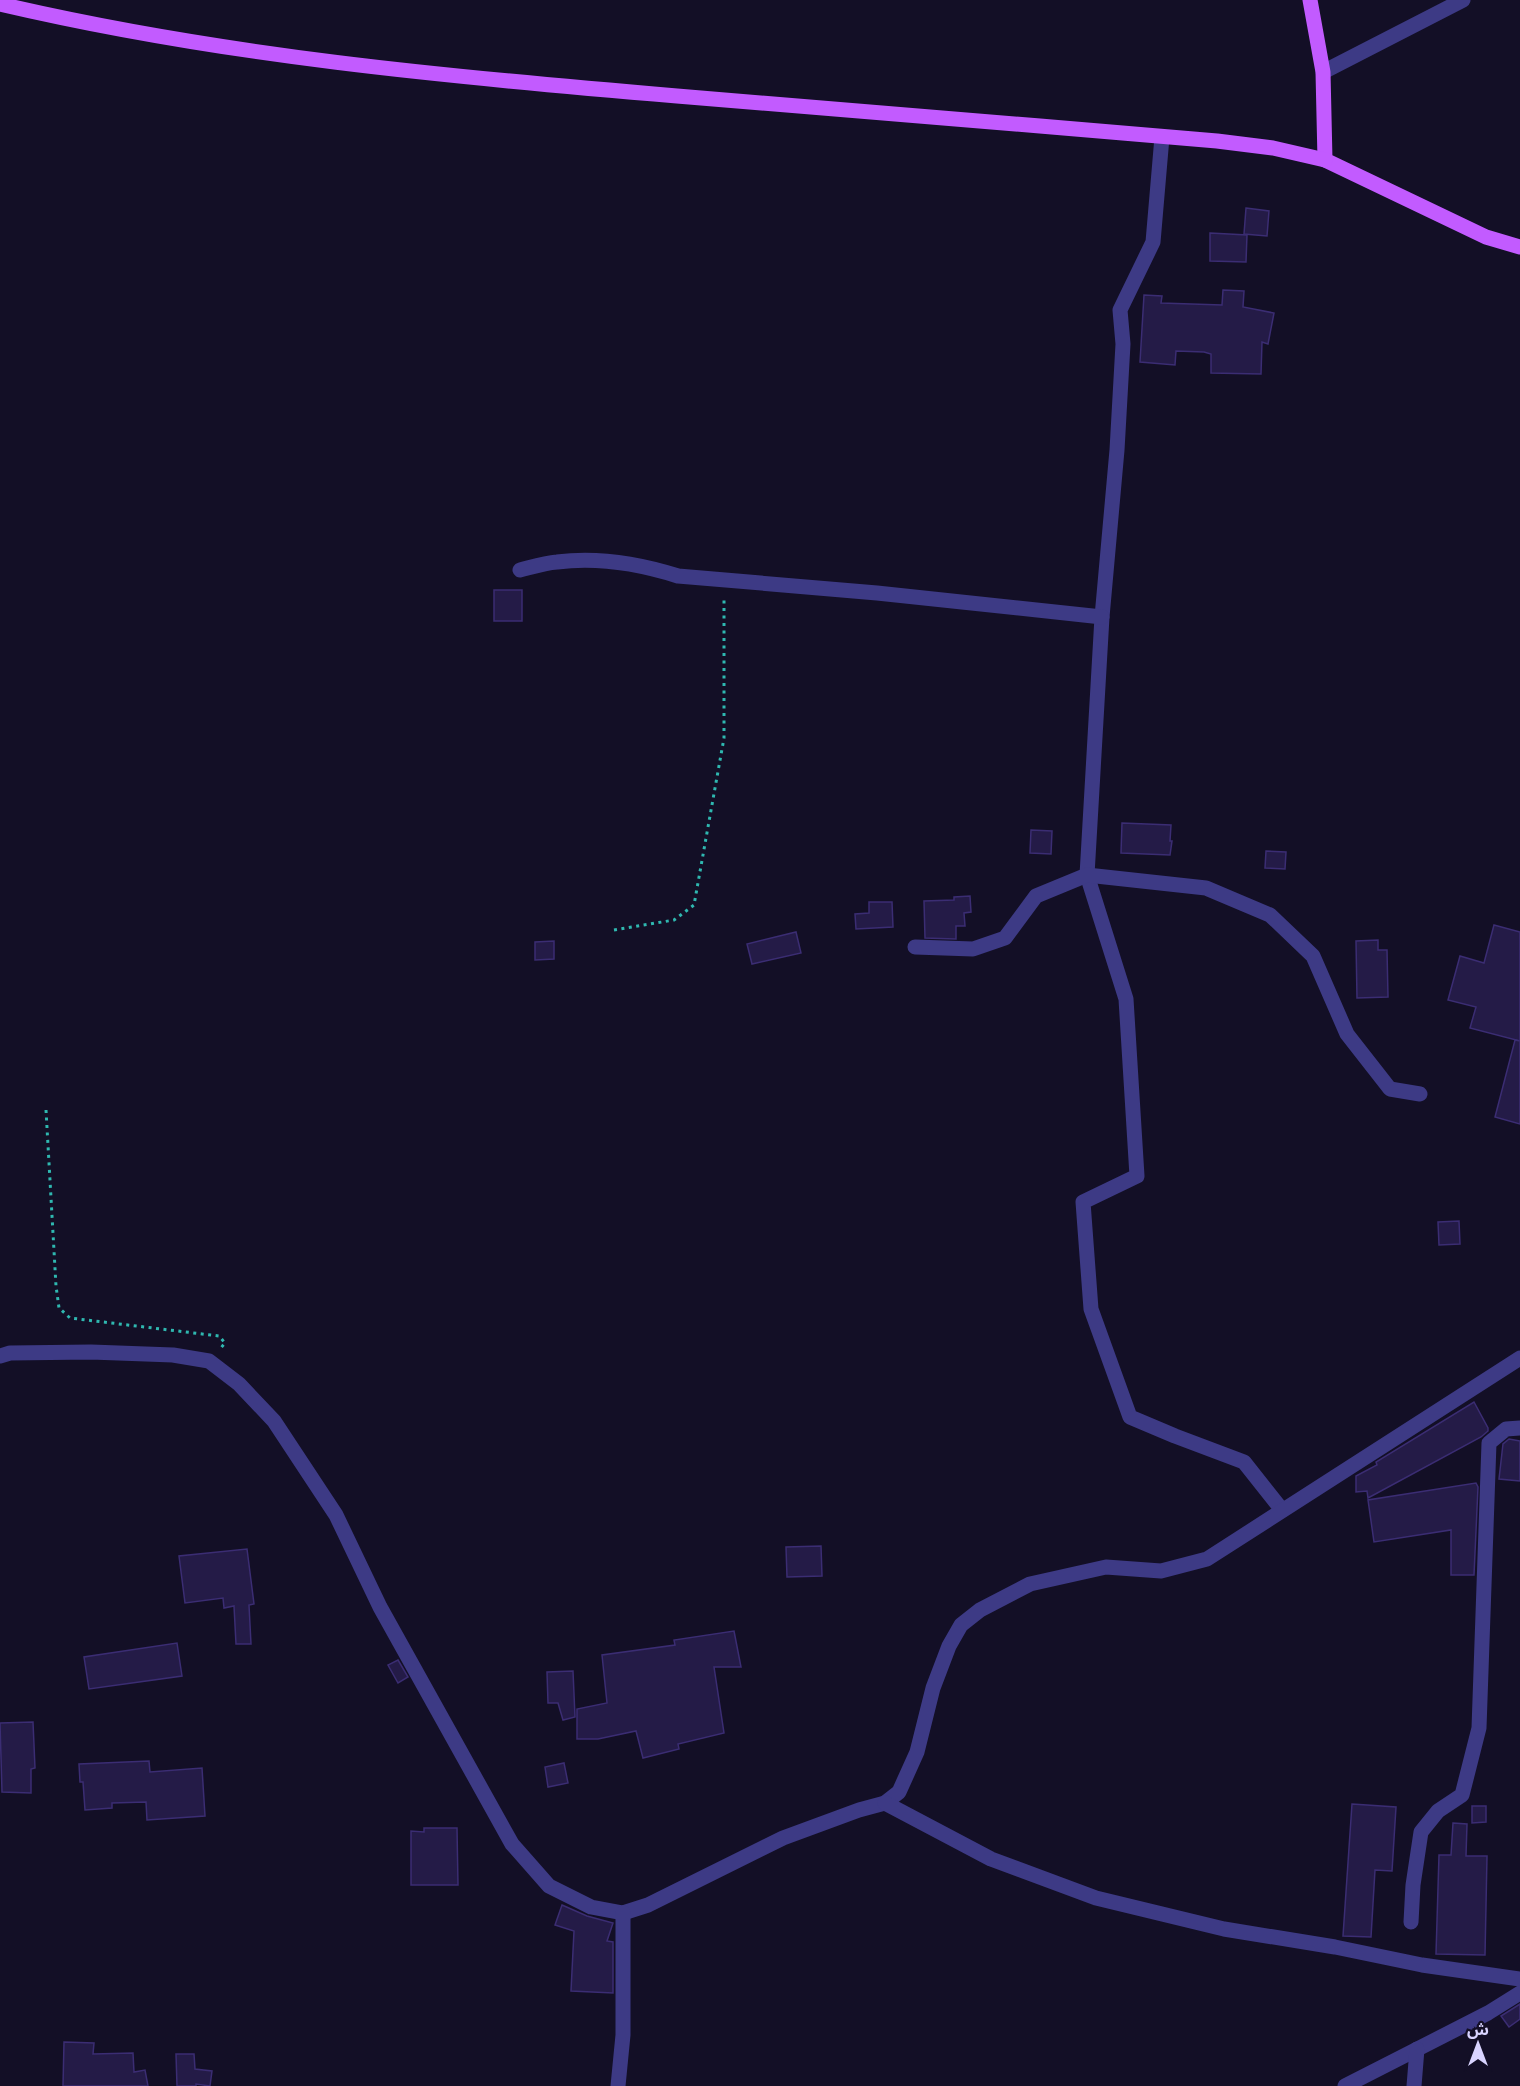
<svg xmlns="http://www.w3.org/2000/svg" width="1520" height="2086" font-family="Roboto,'Noto Sans Arabic',sans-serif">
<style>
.building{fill:#241b47;stroke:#3b2d73;stroke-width:1.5}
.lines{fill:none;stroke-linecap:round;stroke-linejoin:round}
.path{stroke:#2fb8b0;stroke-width:3;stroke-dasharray:3 4.5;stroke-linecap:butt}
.minor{stroke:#3d3a85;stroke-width:15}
.major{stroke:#c25bff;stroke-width:15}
</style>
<rect width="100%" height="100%" fill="#130f26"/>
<g class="building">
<polygon points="1246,208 1269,211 1267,236 1244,234"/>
<polygon points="1210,233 1247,235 1246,262 1210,261"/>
<polygon points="1223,290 1244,291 1243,307 1274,313 1268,344 1262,342 1261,374 1211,373 1211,354 1204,352 1176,351 1175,365 1140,362 1144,295 1162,296 1161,303 1222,305"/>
<rect x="494" y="590" width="28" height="31"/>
<polygon points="1122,823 1171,825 1170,841 1172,841 1170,855 1121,853"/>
<polygon points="1031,830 1052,831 1051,854 1030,853"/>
<polygon points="1266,851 1286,852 1285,869 1265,868"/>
<polygon points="970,896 971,912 964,913 965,926 956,926 956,939 925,938 924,901 954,900 954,897"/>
<polygon points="869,902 892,902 893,927 856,929 855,914 869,913"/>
<polygon points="1494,925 1520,932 1520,1041 1470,1028 1476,1007 1448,1000 1460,956 1484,963"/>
<polygon points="796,932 801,953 752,964 747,944"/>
<polygon points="1378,940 1378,950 1387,950 1388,997 1357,998 1356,941"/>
<polygon points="554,941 554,959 535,960 535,942"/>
<polygon points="1515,1040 1520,1041 1520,1124 1495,1117"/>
<polygon points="1459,1221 1460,1244 1439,1245 1438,1222"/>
<polygon points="1474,1402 1488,1428 1488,1431 1481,1437 1368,1498 1367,1491 1356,1492 1356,1476 1377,1465 1376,1462"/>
<polygon points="1509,1439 1520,1441 1520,1481 1499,1479 1503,1444"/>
<polygon points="1476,1483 1478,1487 1474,1575 1451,1575 1451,1530 1374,1542 1368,1500"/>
<polygon points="821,1546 822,1576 787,1577 786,1547"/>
<polygon points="247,1549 254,1604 249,1605 251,1644 236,1644 234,1606 224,1608 223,1598 185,1603 179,1556"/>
<polygon points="734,1631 741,1667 714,1667 724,1733 678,1744 679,1749 643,1758 636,1731 598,1739 577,1739 577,1709 607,1703 602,1655 675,1645 674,1640"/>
<polygon points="177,1643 182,1676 89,1689 84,1657"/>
<polygon points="398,1660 408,1677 398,1683 388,1665"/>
<polygon points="573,1671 575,1717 563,1720 558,1703 548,1703 547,1672"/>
<polygon points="33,1722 35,1768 31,1769 31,1793 2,1792 0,1723"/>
<polygon points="149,1761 150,1772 202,1768 205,1816 147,1820 146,1802 112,1803 112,1808 85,1810 83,1782 80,1782 79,1764"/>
<polygon points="564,1763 568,1783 548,1787 545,1767"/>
<polygon points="1352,1804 1396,1807 1392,1871 1375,1870 1371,1937 1343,1936"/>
<polygon points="1472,1806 1486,1806 1486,1822 1472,1823"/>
<polygon points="1453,1823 1467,1824 1466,1856 1487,1856 1485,1955 1436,1954 1439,1855 1451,1855"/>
<polygon points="424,1828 457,1828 458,1885 411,1885 411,1831 424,1832"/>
<polygon points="562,1905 587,1916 613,1923 607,1941 613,1942 613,1993 571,1991 574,1931 555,1925"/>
<polygon points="1520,2004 1520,2019 1509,2027 1501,2016"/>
<polygon points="64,2042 94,2043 93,2054 133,2053 134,2072 145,2070 148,2086 63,2086"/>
<polygon points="176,2054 194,2054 195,2069 212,2071 210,2086 196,2084 196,2086 177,2086"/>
</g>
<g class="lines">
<g class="path">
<polyline points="614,930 674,920 694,905 724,738 724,596"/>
<polyline points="46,1110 56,1286 59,1308 70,1318 219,1336 225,1343 220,1349"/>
</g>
<g class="minor">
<polyline points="1323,72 1463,0"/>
<polyline points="1162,137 1153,242 1120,310 1123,344 1117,450 1102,617 1087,875 1126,999 1137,1176 1083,1202 1091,1309 1130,1417 1175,1436 1244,1462 1282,1510"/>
<path d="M 520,570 C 532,567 544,563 557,562 C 596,557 640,564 678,576 L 877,593 L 1102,617"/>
<polyline points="915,947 973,949 1005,938 1036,896 1087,875 1206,888 1270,915 1313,956 1347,1034 1390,1089 1420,1094"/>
<polyline points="0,1356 10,1353 91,1352 173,1355 209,1361 239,1384 274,1421 336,1515 380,1607 512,1844 549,1886 591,1907 623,1913 648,1905 783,1838 859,1810 885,1803 899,1792 917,1752 933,1688 949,1646 961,1625 980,1610 1030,1584 1106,1567 1161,1571 1207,1559 1520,1358"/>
<polyline points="885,1803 991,1859 1096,1898 1224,1929 1335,1947 1422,1965 1520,1979"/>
<polyline points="1411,1922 1413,1885 1421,1832 1438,1811 1462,1795 1479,1728 1489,1443 1506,1429 1520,1428"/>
<polyline points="618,2086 623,2035 623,1913"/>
<polyline points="1345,2086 1488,2013 1520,1993"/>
<polyline points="1414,2086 1417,2049"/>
</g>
<g class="major">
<polyline points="1310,0 1323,72 1325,160 1486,237 1520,247"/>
<path d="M 0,4 C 222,56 450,77 677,96 C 857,110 1037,126 1217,141 L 1273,148 L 1325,160"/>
</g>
</g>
<g transform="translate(1478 2044)" stroke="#130f26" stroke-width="4.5" paint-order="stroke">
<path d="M0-4.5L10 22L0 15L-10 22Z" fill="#d9d4ff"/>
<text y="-9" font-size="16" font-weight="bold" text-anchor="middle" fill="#d9d4ff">ش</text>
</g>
</svg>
